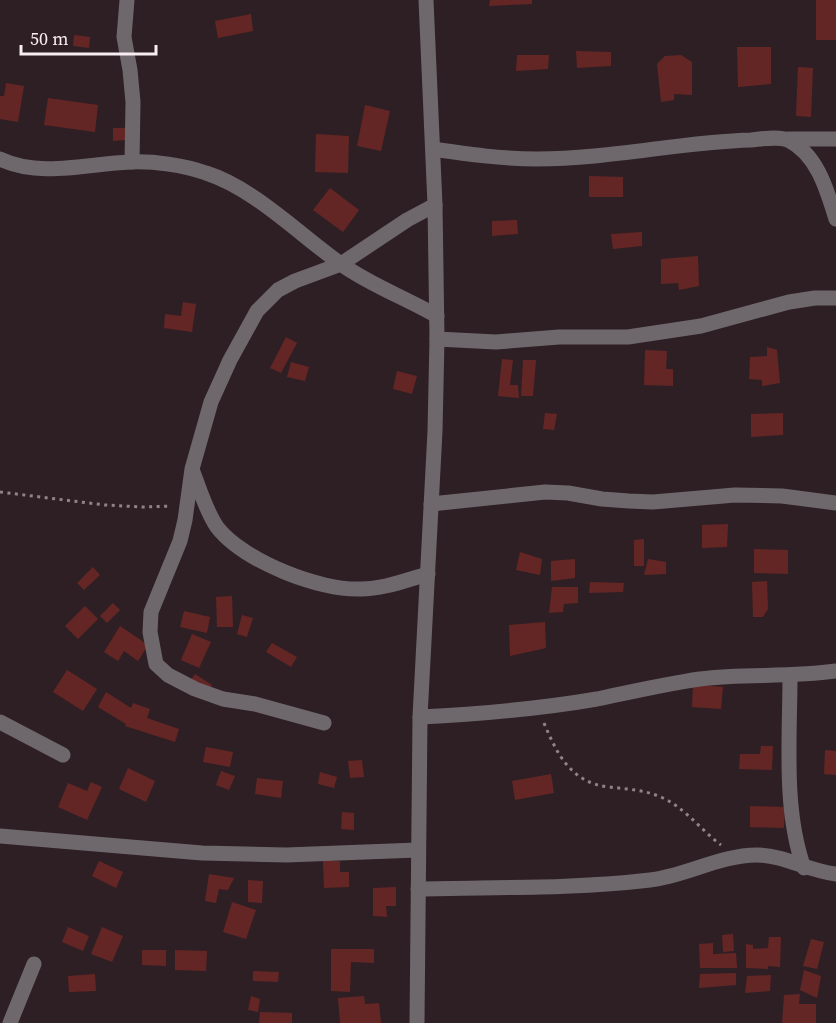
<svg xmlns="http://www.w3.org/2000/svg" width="836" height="1023" font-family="'Source Serif 4',serif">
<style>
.building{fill:#642625}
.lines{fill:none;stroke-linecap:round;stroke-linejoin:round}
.path{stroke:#918488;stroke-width:3;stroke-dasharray:3 4.5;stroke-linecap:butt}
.street{stroke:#6e686d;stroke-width:15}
</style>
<rect width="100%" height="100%" fill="#2e1f24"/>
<g class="building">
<polygon points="490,0 532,0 532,4 489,6"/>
<rect x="816" y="0" width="20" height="40"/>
<polygon points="251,14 253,31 218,38 215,21"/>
<polygon points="74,35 90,37 89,48 73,46"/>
<polygon points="737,47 771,47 771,84 738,87"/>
<polygon points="576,51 611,52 611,66 577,68"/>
<polygon points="517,55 549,55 548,69 516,71"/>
<polygon points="681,55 692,62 692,95 674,94 674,100 661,102 657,64 665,56"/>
<polygon points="798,67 813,68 811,117 796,116"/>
<polygon points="6,83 24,86 18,122 0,119 0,96 4,96"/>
<polygon points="48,98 98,105 95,132 44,125"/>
<polygon points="365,105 390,111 381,151 357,146"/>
<polygon points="113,128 126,128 126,140 113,141"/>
<polygon points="316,134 349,136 348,173 315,172"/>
<polygon points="589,176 623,177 623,197 589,197"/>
<polygon points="330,188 359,210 343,232 313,210"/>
<polygon points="517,220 518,234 492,236 492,221"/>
<polygon points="642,232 642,246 613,249 611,234"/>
<polygon points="698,256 699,286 679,290 678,283 661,284 661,259"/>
<polygon points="183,302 196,304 192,332 164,328 165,314 181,316"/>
<polygon points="286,337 297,343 281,373 270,368"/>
<polygon points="767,347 777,350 780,383 762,386 762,380 749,379 750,357 767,356"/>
<polygon points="645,350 667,351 666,369 673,369 673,386 644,385"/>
<polygon points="502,359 513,360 510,385 518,385 519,398 498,396"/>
<polygon points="523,360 536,360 533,396 521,396"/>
<polygon points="291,362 309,367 305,381 287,377"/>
<polygon points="397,371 417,376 412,394 393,389"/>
<polygon points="545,413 557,414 554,430 543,429"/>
<polygon points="783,413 783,435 751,437 751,414"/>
<polygon points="728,524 727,547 702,548 702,525"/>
<polygon points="644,539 644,566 634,566 634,540"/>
<polygon points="754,549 788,550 788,574 754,573"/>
<polygon points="520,552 542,559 540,575 516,570"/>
<polygon points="575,559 575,578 551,581 551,561"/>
<polygon points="648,559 666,562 666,574 644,575"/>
<polygon points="93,567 100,575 84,590 77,583"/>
<polygon points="767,581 768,609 763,617 753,617 752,582"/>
<polygon points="590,582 624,583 623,592 589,593"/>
<polygon points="552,587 578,587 578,603 564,604 563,612 549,613"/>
<polygon points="232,596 233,627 217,627 216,597"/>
<polygon points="113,603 120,610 107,623 100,616"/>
<polygon points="85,606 98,619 78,639 65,626"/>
<polygon points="184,611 210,617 207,633 180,627"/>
<polygon points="242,615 253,618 247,637 237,634"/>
<polygon points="545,622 546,648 510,656 509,625"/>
<polygon points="120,626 148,645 138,661 124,651 118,661 104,652"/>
<polygon points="192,634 211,642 199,668 181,660"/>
<polygon points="272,643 297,657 291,667 266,652"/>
<polygon points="67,670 97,689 83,711 53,692"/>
<polygon points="195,674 212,685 208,692 190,681"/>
<polygon points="693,684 723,687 721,709 692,707"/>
<polygon points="106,692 131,708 133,703 150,709 147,718 179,729 175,742 125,726 126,724 98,707"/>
<polygon points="761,746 773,746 772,770 739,769 740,754 760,754"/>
<polygon points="206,747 233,752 230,767 203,762"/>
<polygon points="825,750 836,751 836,775 824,774"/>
<polygon points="362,760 364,777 350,778 348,761"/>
<polygon points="128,768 155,781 146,802 119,789"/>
<polygon points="221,771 235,776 229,790 216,785"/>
<polygon points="320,772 337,777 334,788 318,784"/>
<polygon points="551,774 554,793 515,800 512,781"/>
<polygon points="257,778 283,781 281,798 255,794"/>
<polygon points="91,782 102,787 87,820 58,807 68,783 87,791"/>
<polygon points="750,806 785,807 784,828 750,827"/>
<polygon points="342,812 354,813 354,830 341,829"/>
<polygon points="99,861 123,872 116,888 92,876"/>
<polygon points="323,861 340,861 340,872 349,872 349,887 324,888"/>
<polygon points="209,874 234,878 228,890 219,889 216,903 205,901"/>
<polygon points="248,880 263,881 262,903 248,902"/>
<polygon points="396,887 396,906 386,906 387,917 373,916 373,888"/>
<polygon points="232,902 256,910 246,939 223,932"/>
<polygon points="68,927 89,936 83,951 62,942"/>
<polygon points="102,927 123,936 112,962 91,954"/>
<polygon points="733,934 734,951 723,952 722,935"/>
<polygon points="769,937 781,937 780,967 768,966 768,969 746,968 746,944 753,945 753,949 768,948"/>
<polygon points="811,939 824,942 817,969 803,966"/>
<polygon points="713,943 713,954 736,953 737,968 700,968 699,944"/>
<polygon points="331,949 374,949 374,963 351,962 350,992 331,991"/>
<polygon points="142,950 166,950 166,966 142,965"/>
<polygon points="175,950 207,951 206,971 175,970"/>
<polygon points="804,970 821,976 817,998 800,990"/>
<polygon points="253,971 279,972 278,982 253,981"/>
<polygon points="736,973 736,985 699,988 700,974"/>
<polygon points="95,974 96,991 69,992 68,976"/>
<polygon points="771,975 770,991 745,993 747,976"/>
<polygon points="800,994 799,1004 816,1004 816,1023 782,1023 784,995"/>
<polygon points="251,996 260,999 258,1012 248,1010"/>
<polygon points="364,996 365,1004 379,1003 381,1023 340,1023 338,998"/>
<polygon points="260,1012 292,1013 292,1023 259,1023"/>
</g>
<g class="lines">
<g class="path">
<polyline points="0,492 105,505 142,507 171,506"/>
<path d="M 544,723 C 557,754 571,783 609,787 C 627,789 646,790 663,798 C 685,808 701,830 721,845"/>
</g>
<g class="street">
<polyline points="127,0 124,37 130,70 133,102 132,162"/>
<polyline points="788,139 836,139"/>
<path d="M 433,149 C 467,154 502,159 537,159 C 609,159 680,142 751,140 C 762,139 778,136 788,140 C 817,154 827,190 836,219"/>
<path d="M 0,159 C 41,178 86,164 130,162 C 154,161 183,165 206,173 C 254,188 301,236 341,264 C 370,285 406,298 437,316"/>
<polyline points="437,339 496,342 559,337 628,337 701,326 789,302 815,298 836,298"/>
<path d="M 193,472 C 200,490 206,511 217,527 C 243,561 320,591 361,589 C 384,589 406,580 428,574"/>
<polyline points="431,504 545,492 568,493 602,499 629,501 653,502 735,495 782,496 836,503"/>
<path d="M 790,676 C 790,737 783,810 804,868"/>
<path d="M 420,717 C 479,714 539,709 597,699 C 631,692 665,684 700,679 C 744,673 790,678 836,671"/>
<polyline points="0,722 63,755"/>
<polyline points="324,723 255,704 223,699 195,689 168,675 156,664 150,632 151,612 180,541 185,520 192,469 211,402 230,360 257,311 278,290 295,281 341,264 407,220 435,205"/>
<polyline points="0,836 202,853 286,855 418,850"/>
<path d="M 418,889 C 495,887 574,889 650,880 C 686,876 720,855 757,855 C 784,855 808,871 836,874"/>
<polyline points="10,1023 34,964"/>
<polyline points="417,1023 420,717 435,431 437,339 435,205 426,0"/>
</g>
</g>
<path d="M21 45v9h135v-9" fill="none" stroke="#f8edf1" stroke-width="3"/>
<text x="30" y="45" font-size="18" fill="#f8edf1" stroke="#2e1f24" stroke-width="4.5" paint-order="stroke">50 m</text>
</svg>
